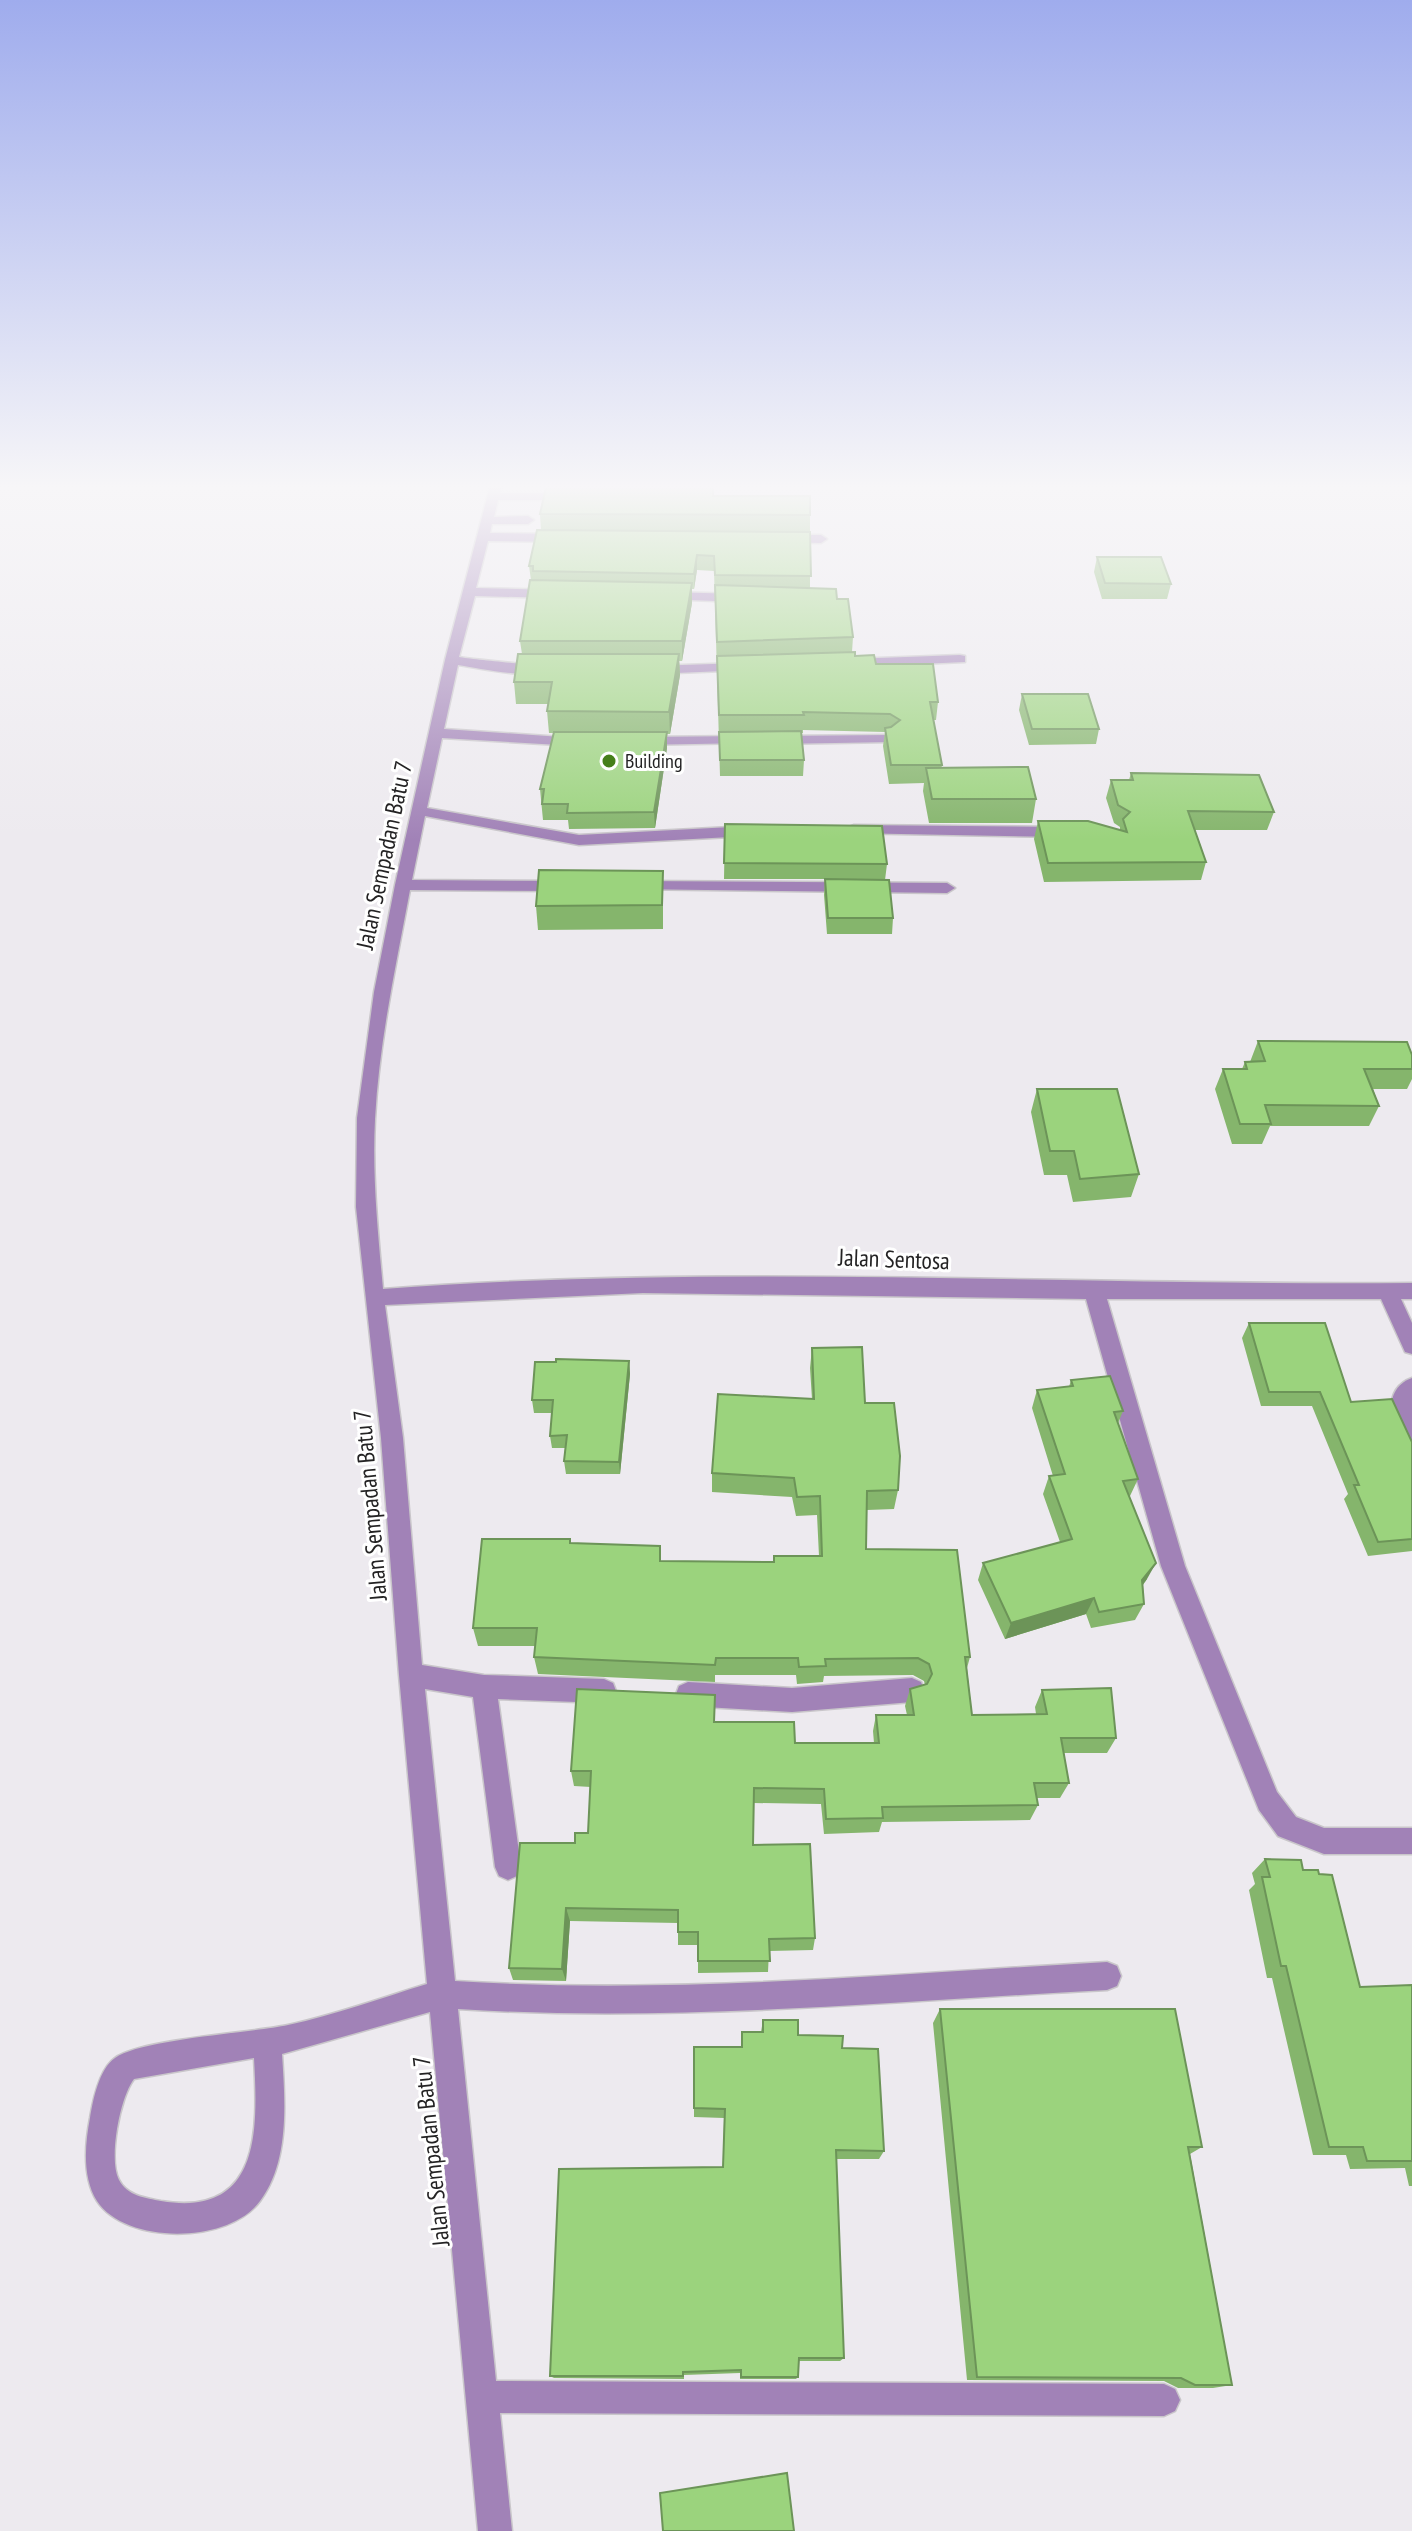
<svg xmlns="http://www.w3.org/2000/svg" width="1412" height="2531" font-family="'PT Sans Narrow',sans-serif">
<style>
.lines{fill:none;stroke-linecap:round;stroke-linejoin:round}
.minor-casing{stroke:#c9c6ca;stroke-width:3}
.minor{fill:#a182b7;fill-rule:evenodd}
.wall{fill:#85b56c}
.shaded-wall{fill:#6c9458}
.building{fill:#9bd37d;stroke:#6c9458;stroke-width:2}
.poi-dot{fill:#457f1a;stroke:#fff;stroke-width:3}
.labels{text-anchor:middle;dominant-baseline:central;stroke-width:6;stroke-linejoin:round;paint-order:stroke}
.far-poi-label{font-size:20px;fill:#242324;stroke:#fff;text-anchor:start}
.street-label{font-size:24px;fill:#242324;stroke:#fff}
</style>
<rect width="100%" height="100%" fill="#edeaef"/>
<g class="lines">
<g class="minor-casing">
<g id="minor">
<path d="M 490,486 L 502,486 L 500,493 L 558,493 L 558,486 L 570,486 L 569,497 L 563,500 L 498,500 L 494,517 L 528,516 L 534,520 L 528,524 L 492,524 L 490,533 L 560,534 L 566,538 L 560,542 L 488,541 L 476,588 L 554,590 L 560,594 L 554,598 L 475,596 L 459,657 C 475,660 544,665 551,669 C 534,681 479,668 458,665 L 444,729 L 576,738 L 583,742 L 576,746 L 442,738 L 427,808 L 579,835 L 750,826 L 758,831 L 750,836 L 579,845 L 425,816 L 412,880 L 563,881 L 571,886 L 563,891 L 410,890 C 396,965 379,1042 375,1119 C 372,1176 378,1233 383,1289 C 726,1263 1069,1286 1412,1283 L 1412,1299 L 1401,1299 L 1412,1323 L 1412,1354 L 1405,1352 L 1381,1299 L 1107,1299 L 1185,1566 L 1277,1792 L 1296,1817 L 1324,1828 L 1412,1828 L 1412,1854 L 1324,1854 L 1278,1836 L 1259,1810 L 1161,1566 L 1086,1299 L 643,1293 L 385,1305 L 403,1438 L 422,1665 L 484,1675 L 604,1679 L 613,1683 L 616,1691 L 613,1699 L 604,1703 L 498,1699 L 521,1867 L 517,1876 L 508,1880 L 499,1876 L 495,1867 L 473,1697 L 425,1689 L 455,1981 C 672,1995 891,1974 1107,1962 L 1117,1966 L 1121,1976 L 1117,1986 L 1107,1990 C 892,2001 674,2023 458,2009 L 496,2381 L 1164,2384 L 1175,2389 L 1180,2400 L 1175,2411 L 1164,2416 L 500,2413 L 512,2531 L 478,2531 L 430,2012 L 282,2054 C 285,2101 290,2161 260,2201 C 229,2244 126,2245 97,2201 C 82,2177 85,2144 90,2118 C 93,2100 99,2069 115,2058 C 141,2039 251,2033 288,2025 C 335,2015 381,1998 427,1984 L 399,1675 L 381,1438 L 356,1207 L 357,1118 L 374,992 L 395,885 L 445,660 ZM 254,2058 C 258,2130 261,2218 161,2201 C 146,2198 127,2196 119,2180 C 108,2159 120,2097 134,2079 Z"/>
<polygon points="784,535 821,535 827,539 821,543 780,542 778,539"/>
<polygon points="666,592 742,594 748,598 742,602 662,599 662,593"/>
<polygon points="960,655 965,656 965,662 851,667 844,663 851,659"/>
<polygon points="743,663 748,664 748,670 652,674 645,670 652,666"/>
<polygon points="888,735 893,736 893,742 776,744 769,740 776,736"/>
<polygon points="744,736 749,737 749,743 640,745 633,741 640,737"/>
<polygon points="854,825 1062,827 1070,832 1062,837 849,833 849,827"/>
<polygon points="635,881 947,883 955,888 947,893 629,889 629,883"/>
<path d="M 1412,1378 L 1412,1459 L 1404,1457 C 1393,1434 1378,1390 1412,1378 Z"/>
<polygon points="912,1678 921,1682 924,1690 921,1698 912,1702 792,1712 688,1706 679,1702 676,1694 679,1686 688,1682 792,1688"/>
</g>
</g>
<use href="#minor" class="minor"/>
</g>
<g class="wall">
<polygon points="549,486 714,496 810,515 810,588 837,599 853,637 852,652 855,656 876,664 938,702 936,720 933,720 942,768 1036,799 1032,823 929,823 923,791 924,783 889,784 883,746 885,732 803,730 803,733 801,733 804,760 803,776 720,776 714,571 697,570 694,589 692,589 692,603 682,661 679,661 680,675 670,734 667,734 667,748 655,828 569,829 568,820 543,820 540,789 554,733 549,733 547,711 548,704 516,704 514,682 522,654 520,641 531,580 529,566 541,530 540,514"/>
<polygon points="1097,557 1171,584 1167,599 1102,599 1094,572"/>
<polygon points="1022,694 1099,729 1096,744 1029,745 1019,710"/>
<polygon points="1131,773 1274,812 1267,830 1195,830 1206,862 1201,880 1044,882 1034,839 1038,821 1120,830 1120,827 1114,823 1106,798 1111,780 1129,780"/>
<polygon points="725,824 887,864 885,880 893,918 892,934 827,934 824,895 825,879 724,879"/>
<polygon points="663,894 663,929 538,930 536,906"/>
<polygon points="1258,1041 1412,1055 1412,1079 1407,1089 1373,1089 1379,1106 1369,1126 1270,1126 1262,1144 1232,1144 1215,1089 1223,1069 1242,1069 1245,1062 1250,1062"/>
<polygon points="1037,1089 1139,1174 1131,1197 1073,1202 1067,1175 1044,1175 1031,1112"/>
<polygon points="1249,1323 1351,1402 1412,1442 1412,1551 1368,1556 1344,1499 1348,1494 1312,1406 1261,1406 1242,1338"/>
<polygon points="812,1348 865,1403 898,1490 894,1509 867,1510 866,1549 970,1657 967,1668 972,1715 1036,1714 1035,1707 1042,1690 1116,1738 1107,1753 1064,1753 1069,1783 1060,1798 1037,1798 1038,1805 1030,1820 882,1822 879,1832 824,1834 821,1804 754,1803 753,1845 815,1938 813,1950 769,1951 768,1972 698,1973 698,1945 678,1945 678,1923 570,1921 566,1981 513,1980 509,1968 575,1843 588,1833 591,1787 574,1786 571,1771 714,1722 795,1743 874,1743 873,1731 876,1715 907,1715 905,1706 910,1689 925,1685 924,1681 913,1675 824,1676 823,1682 797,1684 796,1675 715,1675 715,1682 538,1674 534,1657 535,1646 478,1646 473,1628 570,1543 661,1561 774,1562 774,1556 819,1556 817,1515 796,1516 792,1497 712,1492 712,1473 812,1399 810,1368"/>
<polygon points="629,1361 630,1374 620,1474 566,1474 564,1461 565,1448 552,1448 550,1436 552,1413 534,1413 532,1400"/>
<polygon points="1071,1380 1123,1411 1118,1423 1138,1479 1130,1496 1129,1497 1147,1579 1143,1585 1144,1604 1135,1620 1091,1628 1086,1614 1005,1639 978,1580 983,1563 1060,1542 1043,1494 1049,1476 1053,1476 1032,1408 1037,1390 1069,1387"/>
<polygon points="1265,1859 1303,1870 1360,1987 1412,1985 1412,2186 1409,2186 1405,2168 1350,2169 1346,2155 1313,2155 1272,1978 1267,1978 1249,1890 1255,1884 1252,1873"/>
<polygon points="940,2009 1202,2147 1190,2154 1232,2385 1213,2388 1178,2388 1164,2381 967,2380 933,2023"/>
<polygon points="763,2020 798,2035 842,2048 884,2151 879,2159 836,2159 844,2358 840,2361 799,2361 798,2377 796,2379 740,2379 740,2373 684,2375 684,2379 554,2378 550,2376 723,2167 724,2118 694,2117 694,2047 741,2047 742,2032 761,2032"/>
</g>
<g class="shaded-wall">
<polygon points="697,555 697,570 694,589 694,574"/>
<polygon points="692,583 692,603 682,661 682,641"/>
<polygon points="679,654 680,675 670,734 669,712"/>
<polygon points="667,732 667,748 655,828 654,812"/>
<polygon points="629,1361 630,1374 620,1474 619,1462"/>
<polygon points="1156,1563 1147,1579 1134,1596 1142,1580"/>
<polygon points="1094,1598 1086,1614 1005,1639 1011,1623"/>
<polygon points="566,1908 570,1921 566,1981 562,1969"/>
</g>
<g class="building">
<polygon points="563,486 713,486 713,496 810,496 810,515 540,514 546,487"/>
<polygon points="537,530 810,532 811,576 715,575 714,556 697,555 694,574 533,571 533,566 529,566"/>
<polygon points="1097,557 1161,557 1171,584 1105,583"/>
<polygon points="530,580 692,583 682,641 520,641"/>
<polygon points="715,585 836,589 837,599 848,599 853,637 717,642"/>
<polygon points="855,652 855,656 874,655 876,664 933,664 938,702 930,702 942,765 891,765 885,728 891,727 900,720 890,714 803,712 804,715 719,715 717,656"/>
<polygon points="518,654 679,654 669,712 547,711 552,682 514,682"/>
<polygon points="1022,694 1088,694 1099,729 1032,729"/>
<polygon points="801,731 804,760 720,760 719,732"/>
<polygon points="554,732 667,732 654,812 567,813 568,804 542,804 544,789 540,789"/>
<polygon points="1028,767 1036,799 932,799 926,768"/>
<polygon points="1131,773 1259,775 1274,812 1188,811 1206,862 1048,863 1038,821 1088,821 1127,832 1123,819 1130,812 1118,805 1111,780 1133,780"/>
<polygon points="725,824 882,826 887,864 724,863"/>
<polygon points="539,870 663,871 662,905 536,906"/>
<polygon points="825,879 889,880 893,918 828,918"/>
<polygon points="1258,1041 1407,1042 1412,1055 1412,1069 1364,1069 1379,1106 1265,1105 1271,1124 1240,1124 1223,1069 1247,1069 1245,1062 1265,1061"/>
<polygon points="1037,1089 1117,1089 1139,1174 1080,1179 1074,1151 1050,1151"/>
<polygon points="1249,1323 1325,1323 1351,1402 1392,1399 1412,1442 1412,1539 1378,1542 1354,1485 1359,1485 1320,1392 1269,1392"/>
<polygon points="862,1347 865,1403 894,1403 900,1456 898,1490 867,1491 866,1549 957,1550 970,1657 965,1657 972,1715 1047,1714 1042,1690 1111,1688 1116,1738 1061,1738 1069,1783 1034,1783 1038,1805 882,1807 883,1818 826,1819 824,1789 754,1788 753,1845 810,1844 815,1938 769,1939 770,1961 698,1961 698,1932 678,1932 678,1910 566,1908 562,1969 509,1968 520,1843 575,1843 575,1833 588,1833 591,1771 571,1771 577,1689 715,1695 714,1722 794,1722 795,1743 879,1743 876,1715 914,1715 910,1689 927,1684 932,1674 929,1664 918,1658 825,1659 826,1666 799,1667 798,1658 716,1658 715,1665 534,1657 537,1628 473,1628 482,1539 570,1539 570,1543 660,1546 660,1561 774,1562 774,1556 822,1556 820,1496 797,1497 794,1478 712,1473 718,1394 814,1399 812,1348"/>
<polygon points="556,1359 629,1361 619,1462 564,1461 567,1435 550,1436 553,1400 532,1400 535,1362 556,1362"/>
<polygon points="1110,1376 1123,1411 1114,1412 1138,1479 1123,1481 1156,1563 1142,1580 1144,1604 1099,1612 1094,1598 1011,1623 983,1563 1072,1539 1049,1476 1065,1474 1037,1390 1073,1386 1071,1380"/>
<polygon points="1265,1859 1301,1860 1303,1870 1318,1870 1319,1874 1332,1875 1360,1987 1412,1985 1412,2161 1367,2161 1363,2147 1329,2147 1286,1966 1281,1966 1262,1877 1270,1877"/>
<polygon points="940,2009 1175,2009 1202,2147 1188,2147 1232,2385 1195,2385 1181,2378 977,2377"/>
<polygon points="763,2020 798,2020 798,2035 843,2036 842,2048 878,2049 884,2151 836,2150 844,2358 799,2358 798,2377 741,2377 741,2370 683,2372 683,2376 550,2376 559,2169 723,2167 725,2109 694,2108 694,2047 742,2047 742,2032 763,2032"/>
<polygon points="787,2473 794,2531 663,2531 660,2493"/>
</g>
<linearGradient id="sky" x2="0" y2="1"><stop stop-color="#9faced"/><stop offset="0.58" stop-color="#f7f6f8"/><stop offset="1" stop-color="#f7f6f8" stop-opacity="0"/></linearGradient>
<rect width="1412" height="840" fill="url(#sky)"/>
<circle class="poi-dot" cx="609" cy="761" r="8"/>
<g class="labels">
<g class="far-poi-label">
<text x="625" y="761">Building</text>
</g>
<g class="street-label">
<text transform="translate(384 855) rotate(-78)">Jalan Sempadan Batu 7</text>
<text transform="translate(894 1259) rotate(2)">Jalan Sentosa</text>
<text transform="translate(370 1505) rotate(-95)">Jalan Sempadan Batu 7</text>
<text transform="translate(431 2151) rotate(-96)">Jalan Sempadan Batu 7</text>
</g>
</g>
</svg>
